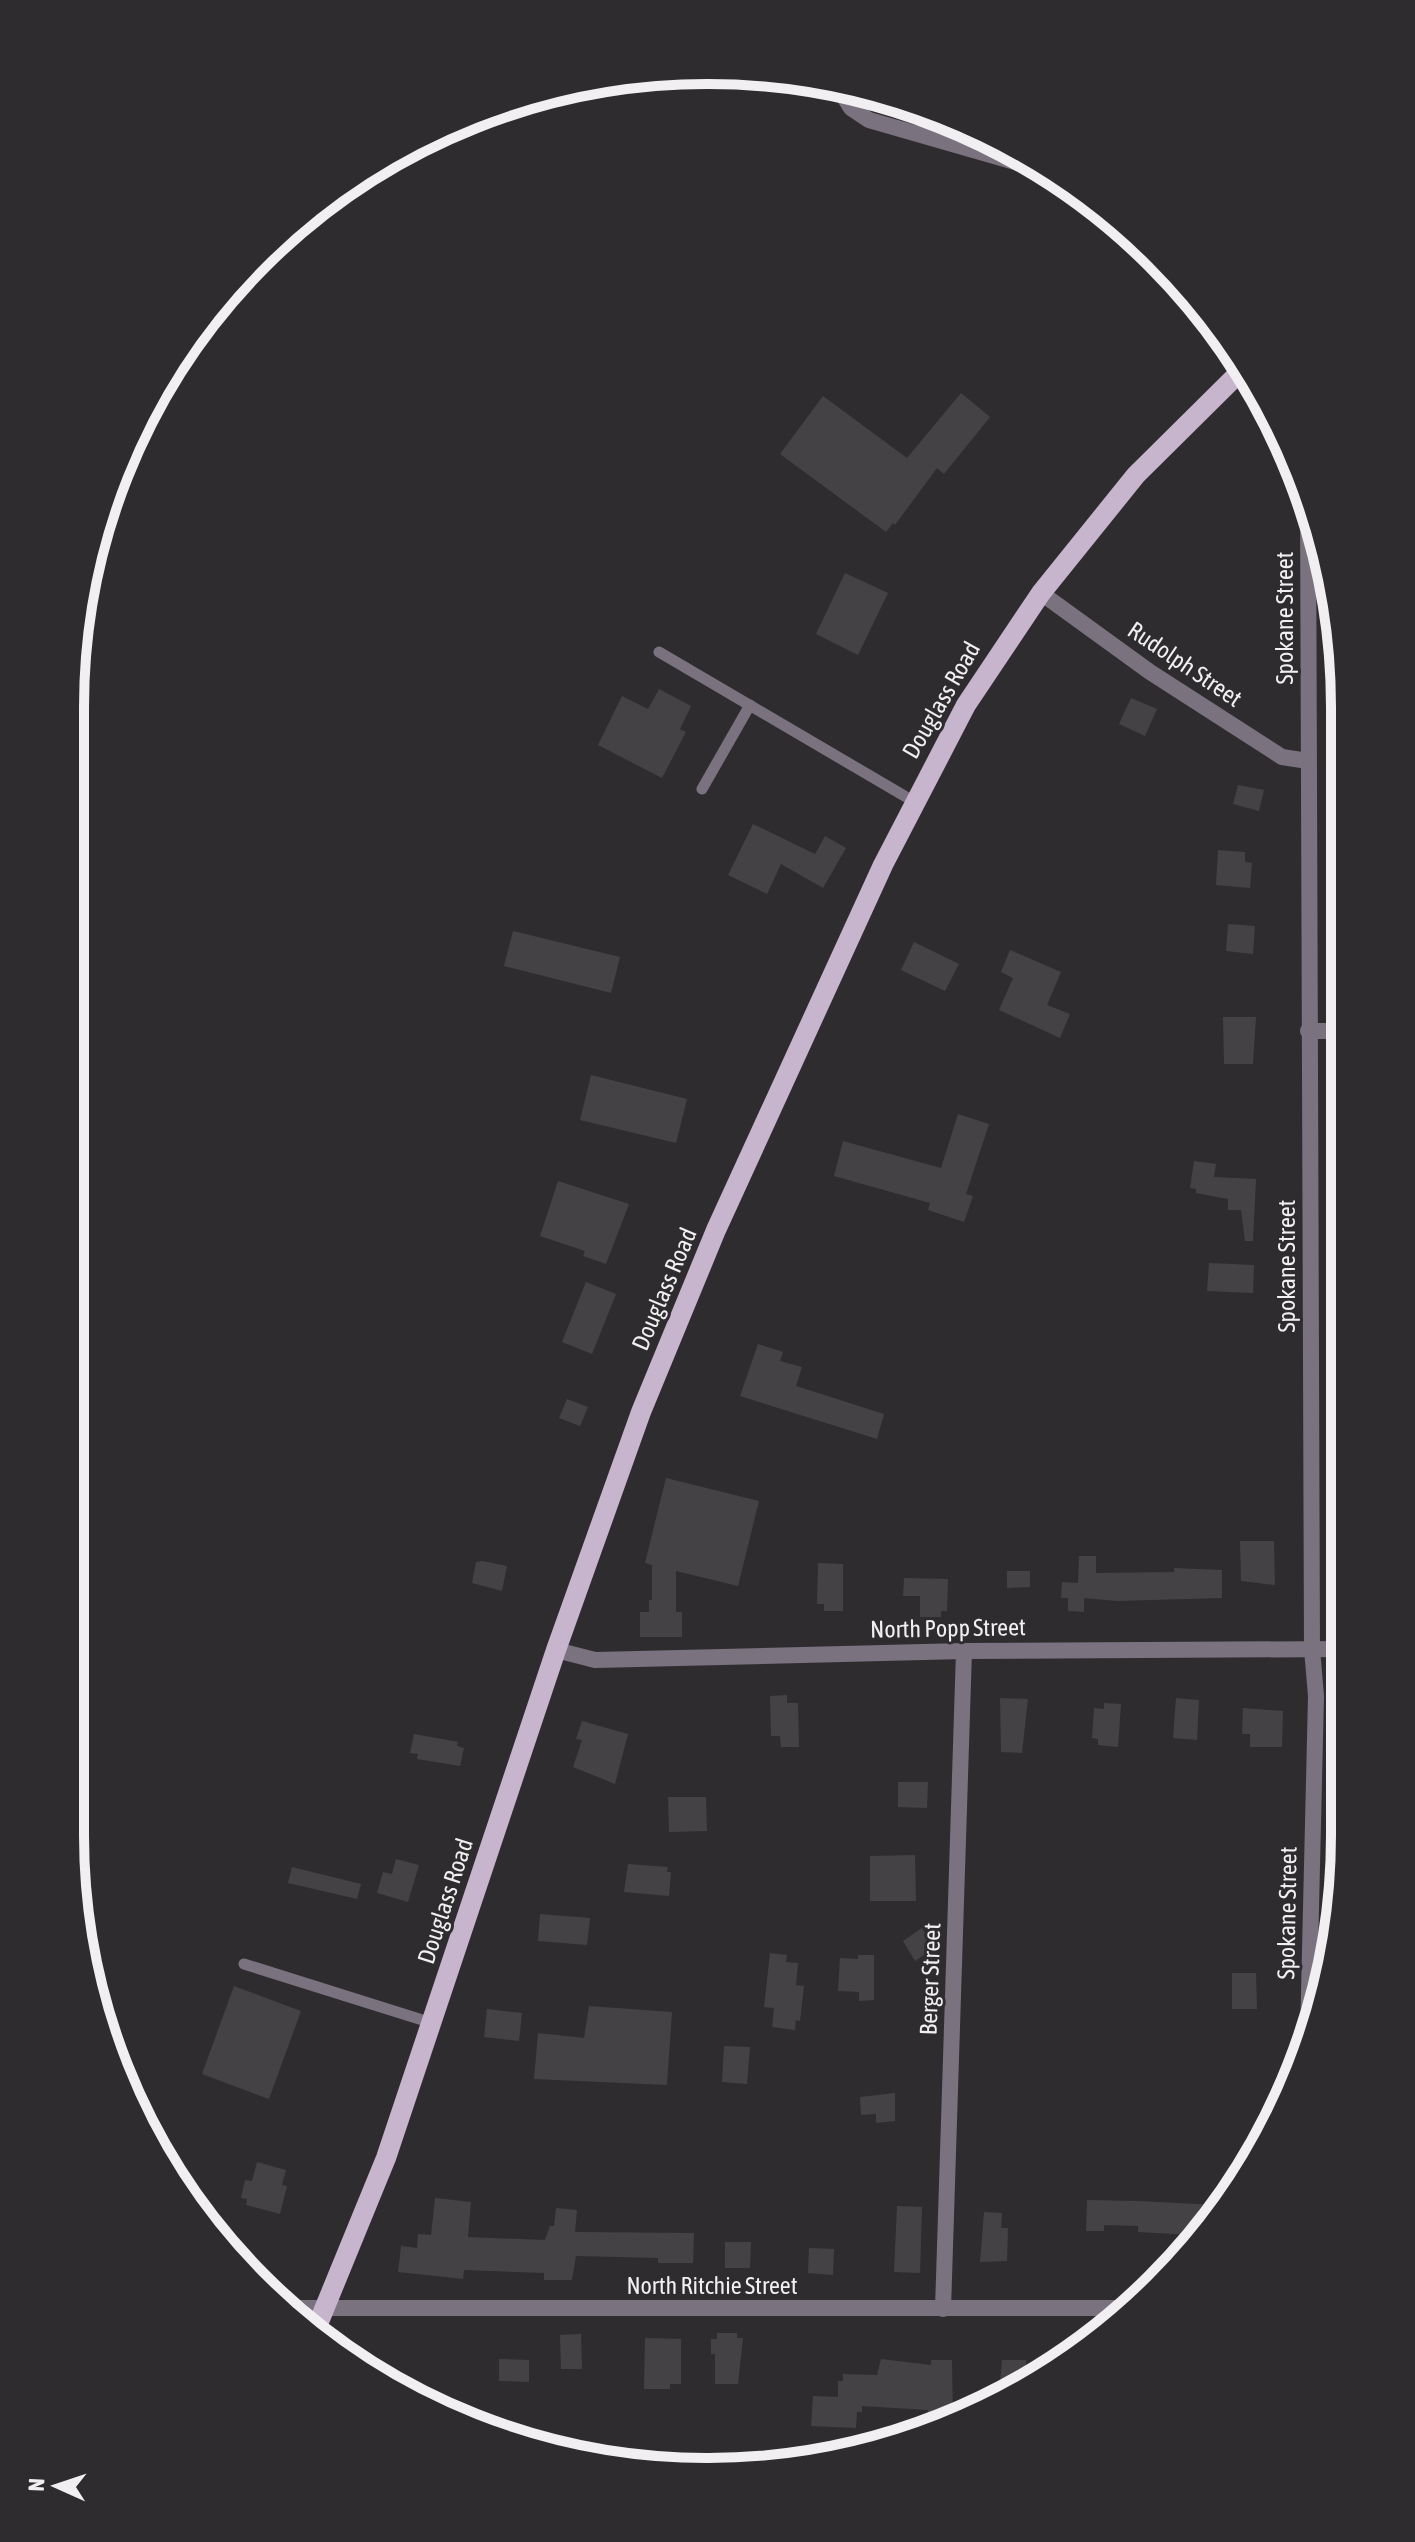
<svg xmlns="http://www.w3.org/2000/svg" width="1415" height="2542" font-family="'Asap Condensed',sans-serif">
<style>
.building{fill:#454246}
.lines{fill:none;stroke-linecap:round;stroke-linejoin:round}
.service{stroke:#7a727e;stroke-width:11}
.minor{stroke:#7a727e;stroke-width:16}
.primary{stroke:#c7b5ce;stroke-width:20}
.labels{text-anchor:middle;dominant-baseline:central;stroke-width:6;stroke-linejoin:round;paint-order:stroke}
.street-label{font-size:24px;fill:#f1eff2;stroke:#2f2c30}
.rim{fill:none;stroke:#f1eff2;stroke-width:10}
</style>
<rect width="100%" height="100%" fill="#2f2c30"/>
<g class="building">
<polygon points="961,393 990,417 944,474 937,468 895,525 893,523 886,532 780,454 823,396 907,458"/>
<polygon points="845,573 888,593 858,655 816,634"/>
<polygon points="659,689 691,706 680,729 686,732 662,778 598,745 622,696 648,709"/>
<polygon points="1131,698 1157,709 1145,736 1119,724"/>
<polygon points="1238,785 1264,790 1259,811 1233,804"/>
<polygon points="753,824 815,854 825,836 846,848 823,888 781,864 767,894 728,875"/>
<polygon points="1218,850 1245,852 1245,862 1252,863 1250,888 1216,885"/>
<polygon points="1228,924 1255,926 1253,954 1226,951"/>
<polygon points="513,931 620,957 611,993 504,966"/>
<polygon points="914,942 959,964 945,991 901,970"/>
<polygon points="1010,950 1061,972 1047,1005 1070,1014 1060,1038 999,1010 1013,978 1001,972"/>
<polygon points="1223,1017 1256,1017 1253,1064 1224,1064"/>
<polygon points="591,1075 687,1099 676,1143 580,1120"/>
<polygon points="958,1114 989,1124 966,1194 973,1196 964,1222 928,1210 930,1203 834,1176 843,1141 941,1168"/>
<polygon points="1194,1161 1216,1164 1214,1177 1256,1179 1253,1241 1245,1241 1241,1210 1228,1210 1228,1199 1196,1193 1196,1189 1190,1188"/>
<polygon points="558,1181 629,1204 606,1264 583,1256 585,1251 540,1236"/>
<polygon points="1209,1263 1254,1265 1253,1293 1207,1291"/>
<polygon points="586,1282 616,1294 592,1354 562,1342"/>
<polygon points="758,1344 783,1352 780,1361 802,1367 796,1386 884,1414 877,1439 740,1396"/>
<polygon points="567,1399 588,1407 580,1426 559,1418"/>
<polygon points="666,1478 759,1501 738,1586 676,1571 676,1612 682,1612 682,1637 640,1637 640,1612 649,1612 649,1600 652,1600 652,1565 645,1563"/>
<polygon points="1240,1541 1274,1541 1275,1585 1241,1581"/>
<polygon points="1079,1556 1096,1556 1096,1573 1174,1572 1174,1568 1222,1570 1222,1598 1117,1601 1084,1598 1084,1612 1068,1611 1068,1598 1061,1598 1062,1582 1078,1583"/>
<polygon points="482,1561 507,1566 502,1591 472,1583 476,1562"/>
<polygon points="818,1563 843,1564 843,1611 824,1611 824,1604 817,1604"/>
<polygon points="1007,1571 1030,1571 1030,1587 1007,1588"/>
<polygon points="904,1578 948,1579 947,1611 941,1611 941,1617 920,1617 920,1596 903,1596"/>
<polygon points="787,1695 787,1703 798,1703 799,1747 781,1747 780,1736 771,1736 770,1696"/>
<polygon points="1000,1698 1028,1699 1022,1753 1001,1752"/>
<polygon points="1176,1698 1199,1700 1197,1740 1173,1738"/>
<polygon points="1104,1703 1121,1704 1118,1747 1098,1745 1098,1739 1092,1738 1094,1708 1104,1709"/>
<polygon points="1243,1708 1283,1711 1282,1747 1250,1747 1250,1734 1242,1734"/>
<polygon points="582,1721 628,1734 615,1784 573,1767 582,1740 576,1739"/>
<polygon points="414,1734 458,1742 457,1746 464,1748 460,1766 417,1759 418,1754 410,1753"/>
<polygon points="898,1782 928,1782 927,1808 898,1807"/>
<polygon points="668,1797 706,1797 707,1831 669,1832"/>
<polygon points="915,1855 916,1901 870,1901 870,1856"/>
<polygon points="396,1859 419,1865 408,1902 377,1893 383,1872 392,1874"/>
<polygon points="628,1864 668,1867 667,1872 671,1872 669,1896 624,1892"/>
<polygon points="292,1867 361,1884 357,1899 288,1883"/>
<polygon points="540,1914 590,1918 587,1945 538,1941"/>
<polygon points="922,1928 935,1948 915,1961 903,1941"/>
<polygon points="770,1953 787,1955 786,1962 798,1963 796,1985 804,1986 800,2021 796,2020 795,2030 772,2027 774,2008 764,2007"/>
<polygon points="858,1955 874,1955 874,2000 859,2001 859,1992 838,1991 840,1958 858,1959"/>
<polygon points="1232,1973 1256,1973 1257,2009 1232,2009"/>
<polygon points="234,1986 301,2011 269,2099 202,2074"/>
<polygon points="589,2006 672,2012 667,2085 534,2079 538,2033 584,2038"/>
<polygon points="487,2009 522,2013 519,2041 484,2037"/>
<polygon points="724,2046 750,2047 747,2084 722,2082"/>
<polygon points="895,2093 895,2121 876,2123 876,2114 861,2115 860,2097"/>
<polygon points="257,2162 286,2170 282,2185 287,2186 280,2214 246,2205 247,2199 241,2198 245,2180 252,2181"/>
<polygon points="435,2198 471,2202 468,2237 545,2240 550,2226 554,2226 556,2208 577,2210 575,2232 694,2233 693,2263 658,2263 658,2258 576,2256 572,2280 544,2280 544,2273 464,2270 463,2279 398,2272 401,2246 417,2248 418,2234 431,2235"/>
<polygon points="1087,2200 1139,2201 1217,2205 1193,2235 1138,2232 1138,2226 1104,2225 1104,2231 1086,2231"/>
<polygon points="897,2206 922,2207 920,2273 894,2272"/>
<polygon points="984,2212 1002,2213 1001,2228 1008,2228 1007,2261 980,2262"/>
<polygon points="725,2242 751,2242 750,2268 725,2268"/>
<polygon points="809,2248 834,2249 833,2275 808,2273"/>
<polygon points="717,2333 737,2333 737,2338 743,2338 738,2384 715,2384 715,2354 711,2354 711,2339 717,2339"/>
<polygon points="581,2334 582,2369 561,2369 560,2335"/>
<polygon points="645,2338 681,2339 681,2384 670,2384 670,2389 644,2389"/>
<polygon points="499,2359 529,2360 529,2382 499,2381"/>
<polygon points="881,2359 931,2365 931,2360 952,2360 953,2419 949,2419 949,2424 928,2429 928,2410 862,2406 862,2412 857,2412 856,2428 811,2426 813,2396 838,2397 838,2381 843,2381 843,2374 877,2375"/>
<polygon points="1002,2360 1026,2360 1026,2366 1043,2367 999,2394"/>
</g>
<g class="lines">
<g class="service">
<polyline points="659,652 913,801"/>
<polyline points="702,789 750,705"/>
<polyline points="244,1964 432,2023"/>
</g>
<g class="minor">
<polyline points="838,87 851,108 869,120 1046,171"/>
<polyline points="1308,496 1312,1649 1316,1696 1308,2036"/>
<polyline points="1041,593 1150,672 1282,757 1308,761"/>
<polyline points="1308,1031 1341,1031"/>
<polyline points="556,1650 595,1660 964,1651 1343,1649"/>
<polyline points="293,2308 1132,2308"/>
<polyline points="943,2309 964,1651"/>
</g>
<polyline class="primary" points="316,2329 386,2158 556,1650 641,1412 716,1230 883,865 966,705 1041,593 1136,475 1245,367"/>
</g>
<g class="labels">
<g class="street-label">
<text transform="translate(1284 618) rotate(-90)">Spokane Street</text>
<text transform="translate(1185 664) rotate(34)">Rudolph Street</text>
<text transform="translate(941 700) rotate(-60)">Douglass Road</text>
<text transform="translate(1286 1266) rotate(-90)">Spokane Street</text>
<text transform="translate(664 1289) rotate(-67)">Douglass Road</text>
<text transform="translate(948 1628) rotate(-1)">North Popp Street</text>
<text transform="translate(445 1901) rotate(-72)">Douglass Road</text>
<text transform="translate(1287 1913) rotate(-89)">Spokane Street</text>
<text transform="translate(930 1979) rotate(-88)">Berger Street</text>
<text x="712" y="2285">North Ritchie Street</text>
</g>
</g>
<path d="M0 0H1415V2542H0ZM707 84H708A623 623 0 0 1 1331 707V1835A623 623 0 0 1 708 2458H707A623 623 0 0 1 84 1835V707A623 623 0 0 1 707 84Z" fill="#2f2c30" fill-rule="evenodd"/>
<path class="rim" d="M707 84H708A623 623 0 0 1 1331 707V1835A623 623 0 0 1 708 2458H707A623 623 0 0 1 84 1835V707A623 623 0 0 1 707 84Z"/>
<g transform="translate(56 2486) rotate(273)" stroke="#2f2c30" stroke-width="6" paint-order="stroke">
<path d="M0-6L14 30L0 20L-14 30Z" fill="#f1eff2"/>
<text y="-12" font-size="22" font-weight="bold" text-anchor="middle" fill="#f1eff2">N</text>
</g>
</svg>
